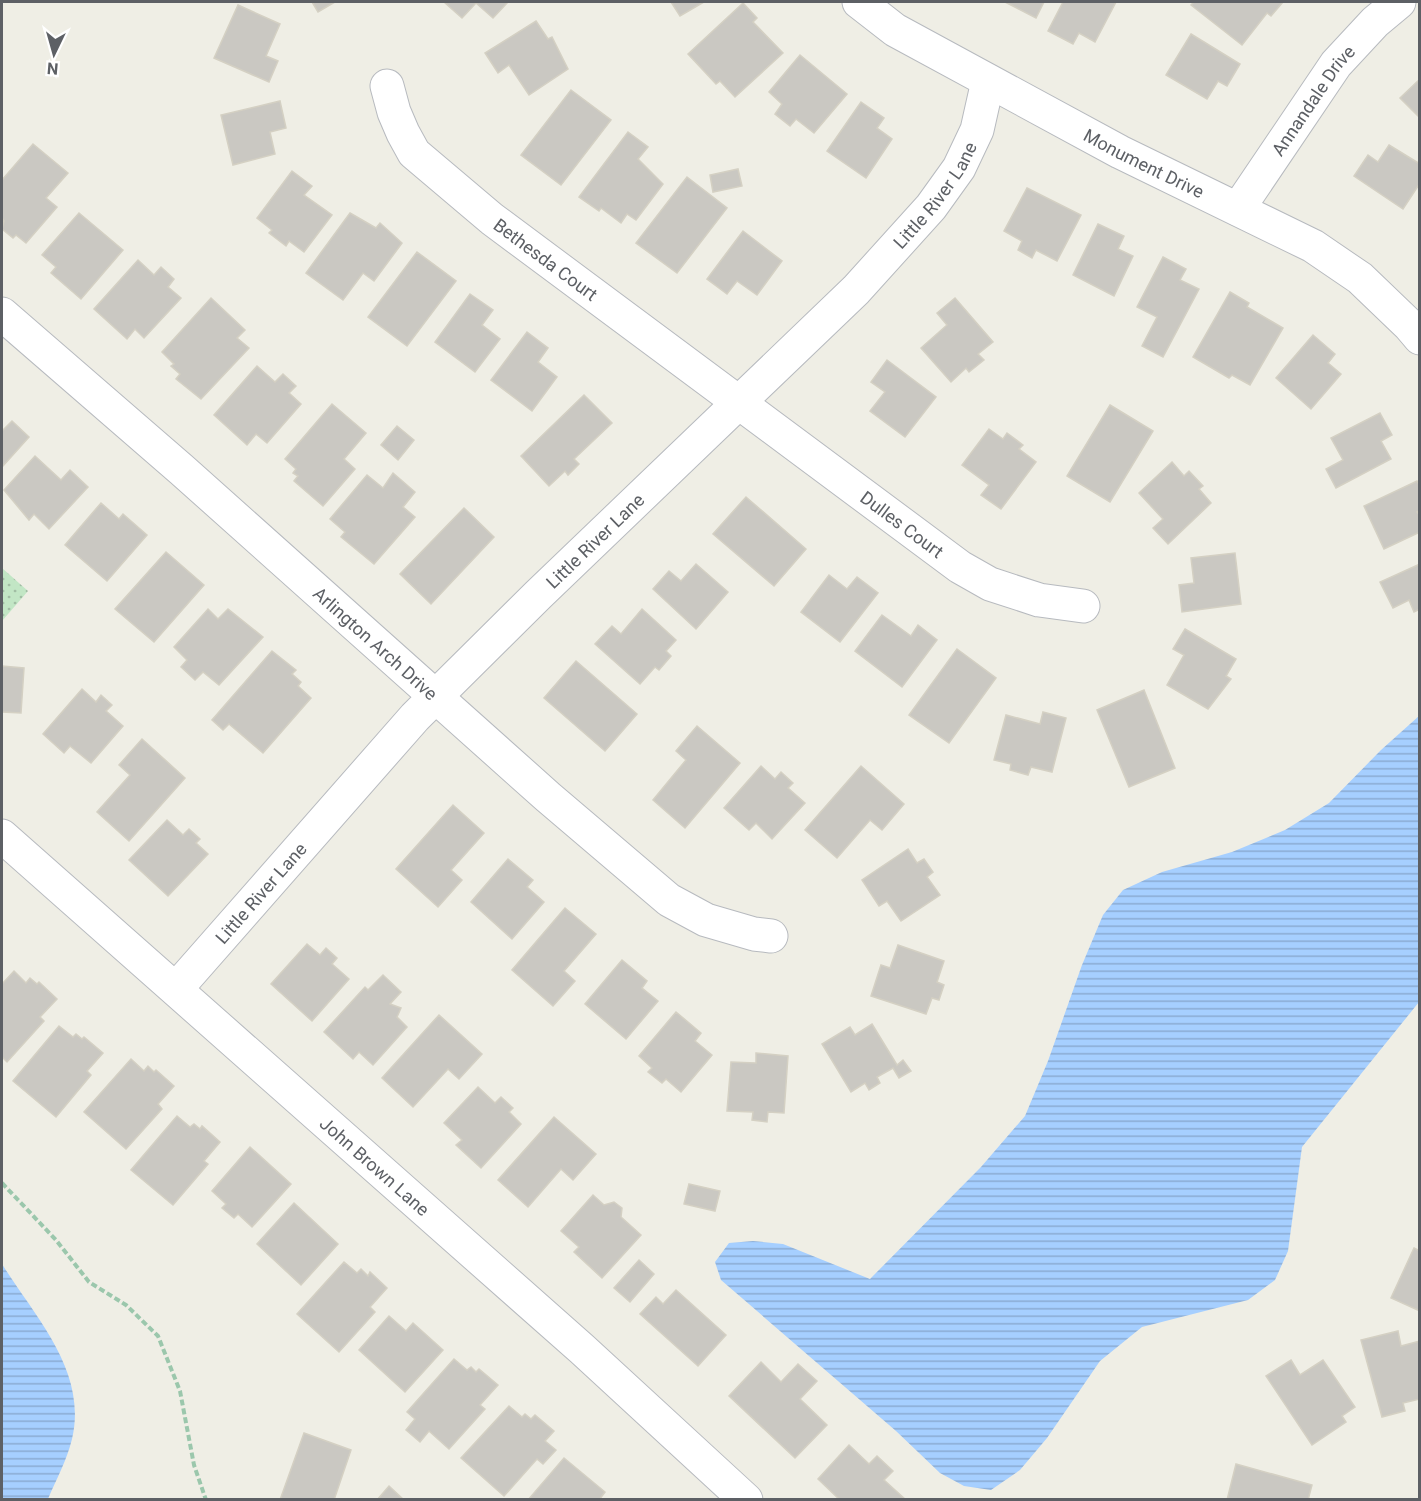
<svg xmlns="http://www.w3.org/2000/svg" width="1421" height="1501" font-family="Roboto,sans-serif">
<style>
.park{fill:url(#park-dots)}
.water{fill:url(#water-rules)}
.building{fill:#cac8c2;stroke:#d4d0c3;stroke-width:1.5}
.lines{fill:none;stroke-linecap:round;stroke-linejoin:round}
.minor-casing{stroke:#b7babf;stroke-width:35}
.path{stroke:#9bc7ac;stroke-width:4;stroke-dasharray:6 3;stroke-linecap:butt}
.minor{stroke:#fff;stroke-width:33}
.labels{text-anchor:middle;dominant-baseline:central;stroke-width:4.5;stroke-linejoin:round;paint-order:stroke}
.street-label{font-size:18px;fill:#5d6065;stroke:#fff}
</style>
<defs>
<pattern id="park-dots" width="8" height="8" patternUnits="userSpaceOnUse" patternTransform="scale(1.5)"><rect width="8" height="8" fill="#c2e6c5"/><path d="M2 2h.1M6 6h.1" fill="none" stroke="#a1bea4" stroke-width="1.8" stroke-linecap="round"/></pattern>
<pattern id="water-rules" width="6" height="5" patternUnits="userSpaceOnUse" patternTransform="scale(1.5)"><rect width="6" height="5" fill="#a6cfff"/><path d="M0 2.5h6" fill="none" stroke="#8aabd2"/></pattern>
</defs>
<rect width="100%" height="100%" fill="#efeee5"/>
<polygon class="park" points="2,568 28,591 2,621"/>
<g class="water">
<polygon points="1419,716 1419,1002 1302,1147 1288,1251 1275,1280 1248,1300 1142,1327 1100,1361 1047,1438 1020,1470 991,1490 964,1486 940,1473 896,1431 721,1280 715,1262 729,1243 753,1241 783,1244 870,1279 981,1167 1025,1116 1048,1061 1082,965 1103,915 1123,890 1162,872 1232,852 1285,830 1329,803 1381,750"/>
<path d="M 2,1264 C 35,1317 88,1371 72,1439 C 67,1460 56,1480 48,1499 L 2,1499 Z"/>
</g>
<g class="building">
<polygon points="312,2 335,2 318,12"/>
<polygon points="444,2 508,2 493,18 476,3 462,18"/>
<polygon points="671,2 704,2 680,16"/>
<polygon points="1005,2 1044,2 1036,18"/>
<polygon points="1063,2 1116,2 1095,42 1079,33 1073,44 1048,31"/>
<polygon points="1194,2 1283,2 1271,16 1267,13 1242,45 1191,5"/>
<polygon points="743,3 757,18 753,22 783,53 735,97 720,81 716,84 688,54"/>
<polygon points="238,5 280,24 266,56 278,61 269,82 214,58"/>
<polygon points="536,21 548,39 552,37 568,69 529,95 509,65 498,73 485,53"/>
<polygon points="1191,34 1240,64 1227,86 1218,81 1207,99 1166,75"/>
<polygon points="800,55 847,94 814,133 796,119 790,126 775,114 782,104 769,92"/>
<polygon points="1420,79 1420,118 1400,98"/>
<polygon points="571,90 611,120 561,185 521,155"/>
<polygon points="280,101 286,128 270,132 275,154 233,165 221,115"/>
<polygon points="861,102 884,118 877,128 892,139 866,178 827,151"/>
<polygon points="628,132 648,147 638,159 663,184 636,220 627,214 621,223 601,208 599,211 579,197"/>
<polygon points="33,144 68,173 46,198 57,207 26,243 16,235 13,238 2,229 4,221 2,218 2,180"/>
<polygon points="1389,145 1420,164 1420,183 1403,209 1354,176 1368,155 1378,162"/>
<polygon points="738,169 742,186 713,192 710,175"/>
<polygon points="292,171 312,186 304,195 332,215 304,252 289,241 286,246 269,233 272,230 257,218"/>
<polygon points="687,177 727,208 677,273 636,243"/>
<polygon points="1027,188 1081,215 1057,261 1036,250 1032,258 1018,250 1022,241 1004,231"/>
<polygon points="79,213 123,250 81,299 51,273 56,267 42,255"/>
<polygon points="350,213 376,228 380,223 402,243 374,281 363,273 343,300 306,273"/>
<polygon points="1098,224 1124,236 1118,249 1133,256 1114,296 1073,275"/>
<polygon points="743,231 782,261 757,295 737,281 727,294 707,279"/>
<polygon points="417,252 456,281 407,346 368,317"/>
<polygon points="1163,257 1186,269 1180,280 1199,289 1163,357 1142,346 1157,317 1137,307"/>
<polygon points="138,260 154,275 161,267 174,279 168,287 181,298 144,338 135,329 127,339 94,309"/>
<polygon points="1230,292 1249,303 1247,307 1283,328 1250,385 1232,375 1229,378 1193,357"/>
<polygon points="470,294 493,310 482,325 500,339 475,372 435,342"/>
<polygon points="211,298 245,330 237,338 249,348 201,399 176,379 180,374 171,366 174,364 162,352"/>
<polygon points="955,298 993,342 978,354 984,360 969,372 966,368 951,382 921,348 947,325 937,313"/>
<polygon points="527,332 548,348 538,362 557,377 532,411 491,380"/>
<polygon points="1313,335 1335,354 1328,363 1341,374 1311,409 1276,378"/>
<polygon points="887,360 936,397 905,437 870,411 885,392 871,382"/>
<polygon points="257,366 275,382 283,374 296,386 289,393 301,404 267,443 256,434 247,445 214,415"/>
<polygon points="584,395 612,423 574,459 579,464 568,475 565,471 549,486 521,456"/>
<polygon points="332,404 366,433 344,459 355,469 323,506 294,481 298,476 293,473 296,469 285,459"/>
<polygon points="1110,405 1153,431 1110,502 1067,476"/>
<polygon points="1380,413 1392,435 1381,441 1391,459 1336,488 1326,469 1343,460 1331,438"/>
<polygon points="12,421 29,437 2,467 2,431"/>
<polygon points="397,426 414,440 398,460 381,445"/>
<polygon points="989,429 1003,439 1007,433 1023,445 1019,449 1036,462 1001,509 981,495 989,485 962,465"/>
<polygon points="35,456 61,480 70,470 88,487 49,529 34,514 29,520 4,490"/>
<polygon points="1172,462 1184,476 1189,471 1203,486 1199,489 1211,503 1168,544 1153,528 1163,519 1139,493"/>
<polygon points="393,473 415,492 403,507 415,517 374,564 341,537 345,532 330,519 367,475 383,488"/>
<polygon points="1417,481 1420,487 1420,510 1417,512 1420,516 1420,532 1384,549 1364,506"/>
<polygon points="746,497 806,549 774,586 713,534"/>
<polygon points="101,503 119,519 123,514 147,535 107,581 65,545"/>
<polygon points="464,508 494,537 431,604 400,574"/>
<polygon points="166,552 204,585 154,642 115,609"/>
<polygon points="1235,553 1241,604 1182,612 1179,585 1194,583 1191,558"/>
<polygon points="696,564 728,592 696,629 653,589 669,571 681,581"/>
<polygon points="1420,564 1420,609 1414,612 1409,600 1393,608 1380,582"/>
<polygon points="829,575 847,589 857,577 878,593 840,642 801,612"/>
<polygon points="208,609 218,619 228,609 263,637 219,685 203,672 195,680 181,667 187,660 174,647"/>
<polygon points="642,609 676,640 666,651 671,656 659,670 655,667 640,684 595,644 612,626 621,634"/>
<polygon points="882,615 911,636 918,625 937,640 902,687 855,651"/>
<polygon points="1185,629 1236,659 1226,676 1231,679 1208,709 1167,685 1184,655 1173,649"/>
<polygon points="957,649 996,678 949,743 909,715"/>
<polygon points="272,651 296,670 292,674 301,682 298,686 311,698 263,753 229,724 223,730 212,720"/>
<polygon points="576,661 637,714 605,751 544,698"/>
<polygon points="2,666 24,668 21,713 2,712"/>
<polygon points="82,689 96,702 101,695 112,705 106,711 123,726 91,763 70,746 64,753 43,734"/>
<polygon points="1144,690 1175,768 1129,787 1097,710"/>
<polygon points="1043,712 1066,718 1052,772 1031,767 1028,775 1010,770 1011,764 994,760 1006,715 1040,724"/>
<polygon points="697,726 740,763 685,828 653,800 686,760 676,751"/>
<polygon points="142,739 185,778 129,841 97,812 130,775 119,765"/>
<polygon points="761,766 775,779 781,772 793,783 788,788 805,803 772,839 756,823 749,830 724,808"/>
<polygon points="861,766 904,804 882,830 870,820 837,858 805,830"/>
<polygon points="453,805 484,833 451,870 462,880 438,907 396,869"/>
<polygon points="167,820 183,835 189,829 200,839 196,843 208,854 168,896 129,860"/>
<polygon points="908,849 917,863 924,859 933,872 927,877 940,895 901,921 887,901 879,906 862,880"/>
<polygon points="508,859 533,880 527,887 544,902 512,939 471,902"/>
<polygon points="565,908 596,934 564,971 575,981 553,1006 512,970"/>
<polygon points="307,944 320,955 326,948 337,958 332,964 349,979 312,1021 271,984"/>
<polygon points="898,945 944,961 937,982 944,985 939,1000 932,998 926,1014 871,996 881,965 890,968"/>
<polygon points="622,960 647,981 642,988 658,1001 626,1039 585,1004"/>
<polygon points="14,971 26,983 30,978 37,984 39,982 57,999 40,1017 44,1021 7,1062 2,1057 2,984"/>
<polygon points="383,975 401,992 390,1004 401,1008 397,1017 407,1027 373,1065 359,1052 353,1059 324,1032 365,987 368,990"/>
<polygon points="676,1012 701,1033 695,1041 712,1055 681,1092 666,1079 662,1083 648,1072 652,1068 639,1056"/>
<polygon points="439,1015 482,1054 459,1079 448,1069 413,1107 382,1078"/>
<polygon points="872,1024 897,1065 903,1060 911,1071 899,1078 893,1068 877,1077 880,1083 869,1090 865,1083 851,1092 822,1044 850,1027 855,1035"/>
<polygon points="59,1026 73,1037 76,1034 82,1039 84,1037 103,1053 87,1071 91,1075 56,1117 13,1081"/>
<polygon points="756,1053 788,1056 784,1113 768,1112 767,1122 752,1120 753,1112 727,1111 731,1062 756,1063"/>
<polygon points="131,1059 144,1071 148,1066 154,1072 156,1070 174,1086 158,1104 162,1109 126,1149 84,1112"/>
<polygon points="478,1087 495,1103 501,1097 513,1108 509,1112 521,1124 481,1168 456,1145 462,1140 444,1123"/>
<polygon points="177,1116 190,1127 194,1124 200,1129 202,1126 220,1142 204,1161 208,1164 173,1205 131,1170"/>
<polygon points="554,1117 596,1154 573,1180 561,1169 528,1207 498,1180"/>
<polygon points="250,1147 291,1184 252,1227 238,1214 234,1218 222,1208 226,1204 212,1191"/>
<polygon points="689,1184 720,1191 715,1211 684,1204"/>
<polygon points="593,1195 604,1205 614,1202 622,1208 621,1217 641,1235 602,1278 574,1252 579,1247 561,1231"/>
<polygon points="294,1203 338,1244 301,1285 257,1244"/>
<polygon points="1414,1248 1420,1251 1420,1311 1391,1298"/>
<polygon points="639,1260 654,1274 630,1302 614,1288"/>
<polygon points="344,1262 357,1273 361,1269 368,1276 370,1272 387,1288 370,1307 375,1312 339,1352 297,1314"/>
<polygon points="676,1290 726,1335 698,1366 640,1314 656,1297 663,1304"/>
<polygon points="389,1316 406,1331 413,1323 443,1350 405,1392 359,1350"/>
<polygon points="1398,1331 1401,1346 1420,1341 1420,1399 1403,1403 1405,1411 1382,1417 1361,1340"/>
<polygon points="454,1359 467,1370 471,1367 476,1372 479,1369 498,1385 480,1405 485,1409 449,1449 429,1431 420,1442 406,1430 415,1419 407,1412"/>
<polygon points="1291,1360 1300,1375 1323,1360 1355,1407 1342,1416 1346,1422 1312,1445 1266,1376"/>
<polygon points="761,1362 781,1382 798,1364 817,1381 800,1399 827,1425 795,1458 729,1396"/>
<polygon points="509,1406 522,1417 525,1414 531,1419 535,1415 554,1431 545,1441 556,1450 543,1464 537,1459 504,1496 461,1458"/>
<polygon points="304,1433 351,1450 334,1500 280,1500"/>
<polygon points="849,1445 869,1464 877,1456 893,1471 884,1480 906,1500 840,1500 818,1479"/>
<polygon points="564,1458 605,1492 599,1500 528,1500"/>
<polygon points="1236,1464 1312,1485 1308,1500 1227,1500"/>
<polygon points="389,1486 404,1500 377,1500"/>
</g>
<g class="lines">
<g class="minor-casing">
<g id="minor">
<path id="s1" d="M 859,2 L 895,30 L 1120,152 L 1313,246 L 1360,278 L 1409,325 L 1420,338"/>
<path id="s2" d="M 387,86 L 394,112 L 403,133 L 414,153 L 492,219 L 960,567 L 990,584 L 1039,600 L 1083,606"/>
<path id="s3" d="M 1238,209 L 1336,64 L 1375,22 L 1399,2"/>
<path id="s4" d="M 2,314 L 182,470 L 548,797 L 669,900 L 706,920 L 754,934 L 771,936"/>
<path id="s5" d="M 2,836 L 582,1349 L 746,1500"/>
<path id="s6" d="M 176,989 L 415,717 L 538,595 L 856,290 L 931,207 L 959,168 L 977,130 L 988,81"/>
</g>
</g>
<polyline class="path" points="2,1183 56,1240 89,1282 126,1305 158,1336 180,1391 194,1465 206,1500"/>
<use href="#minor" class="minor"/>
</g>
<g class="labels">
<g class="street-label">
<text stroke="none"><textPath href="#s3" startOffset="132">Annandale Drive</textPath></text>
<text stroke="none"><textPath href="#s1" startOffset="328">Monument Drive</textPath></text>
<text stroke="none"><textPath href="#s6" startOffset="1100">Little River Lane</textPath></text>
<text stroke="none"><textPath href="#s2" startOffset="242">Bethesda Court</textPath></text>
<text stroke="none"><textPath href="#s2" startOffset="686">Dulles Court</textPath></text>
<text stroke="none"><textPath href="#s6" startOffset="614">Little River Lane</textPath></text>
<text stroke="none"><textPath href="#s4" startOffset="498">Arlington Arch Drive</textPath></text>
<text stroke="none"><textPath href="#s6" startOffset="128">Little River Lane</textPath></text>
<text stroke="none"><textPath href="#s5" startOffset="498">John Brown Lane</textPath></text>
</g>
</g>
<rect width="1421" height="1501" fill="none" stroke="#5d6065" stroke-width="6"/>
<g transform="translate(54 54) rotate(185)" stroke="#ffffff" stroke-width="4.5" paint-order="stroke">
<path d="M0-4.5L10 22L0 15L-10 22Z" fill="#5d6065"/>
<text y="-9" font-size="16" font-weight="bold" text-anchor="middle" fill="#5d6065">N</text>
</g>
</svg>
